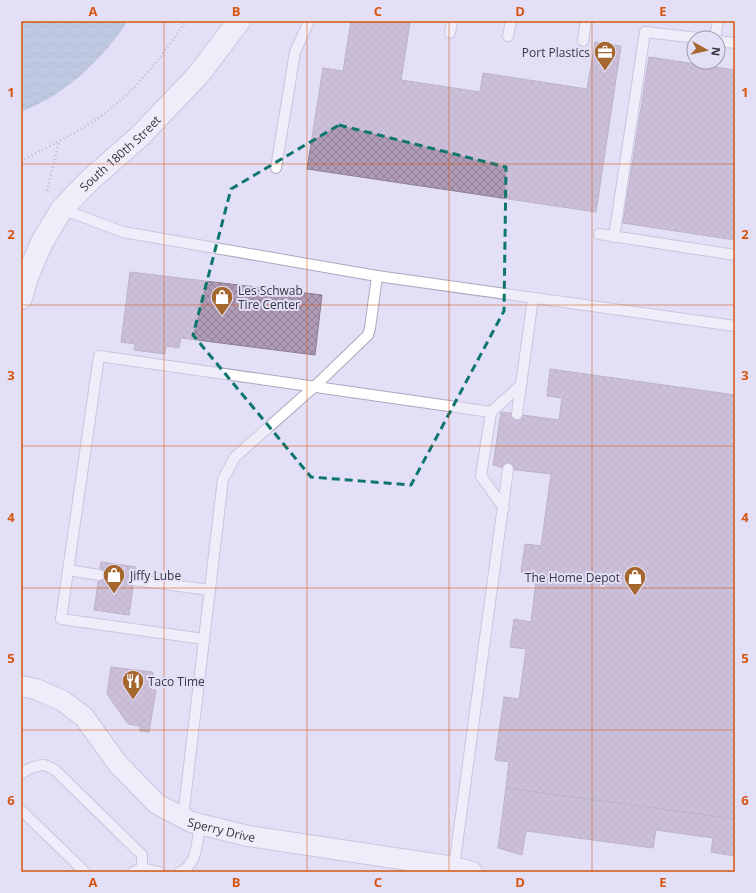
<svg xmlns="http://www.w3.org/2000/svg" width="756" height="893" font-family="'Open Sans',sans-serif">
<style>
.water{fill:url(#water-waves)}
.building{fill:url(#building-cross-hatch);stroke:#8c7e90}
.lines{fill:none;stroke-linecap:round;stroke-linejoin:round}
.lane-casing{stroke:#aca8be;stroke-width:12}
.street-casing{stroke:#aca8be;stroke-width:22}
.secondary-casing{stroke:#aca8be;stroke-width:24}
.path{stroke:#918e9e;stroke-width:2.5;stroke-dasharray:1 3;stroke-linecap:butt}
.lane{stroke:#fff;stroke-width:10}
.street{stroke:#fff;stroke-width:20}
.secondary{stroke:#fff;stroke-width:22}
.marked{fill:none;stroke:#0f766e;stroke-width:3;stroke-dasharray:8 5;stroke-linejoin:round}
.grid{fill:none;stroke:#d65611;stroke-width:1;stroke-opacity:0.55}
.labels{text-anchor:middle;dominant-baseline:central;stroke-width:4;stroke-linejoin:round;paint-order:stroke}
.poi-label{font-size:12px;fill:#393740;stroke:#e3dff7;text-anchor:start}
.street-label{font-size:12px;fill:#393740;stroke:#e3dff7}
.neatline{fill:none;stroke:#d65611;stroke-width:1.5}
.grid-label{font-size:13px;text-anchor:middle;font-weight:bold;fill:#d65611}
</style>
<defs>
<pattern id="water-waves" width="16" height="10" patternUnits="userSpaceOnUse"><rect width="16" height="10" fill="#92aec5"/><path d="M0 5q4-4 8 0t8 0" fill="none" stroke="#788ea1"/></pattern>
<pattern id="building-cross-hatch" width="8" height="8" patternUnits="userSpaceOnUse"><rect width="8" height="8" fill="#b09bb6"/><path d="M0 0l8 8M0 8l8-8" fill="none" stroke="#907f95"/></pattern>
</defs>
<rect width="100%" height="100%" fill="#e3dff7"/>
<path class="water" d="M 21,21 L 128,21 C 110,48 87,73 59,92 C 48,100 34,106 21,112 Z"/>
<g class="building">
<polygon points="351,21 397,21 410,23 401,80 480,92 483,73 587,89 595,42 621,46 596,212 307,169 323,68 343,71"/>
<polygon points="649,57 735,70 735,240 623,223"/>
<polygon points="130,272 322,295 315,355 181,338 179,348 166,346 165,354 134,350 135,344 121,342"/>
<polygon points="550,369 735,395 735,819 506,788 509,762 495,760 504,697 519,699 526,649 510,647 514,619 531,622 537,574 521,572 525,544 541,546 551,474 508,469 493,465 501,412 559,420 562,398 547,396"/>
<polygon points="101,562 136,567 129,615 94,610"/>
<polygon points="111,667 153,672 151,690 156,690 149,732 140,731 140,726 128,724 107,694"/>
<polygon points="506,788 735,819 735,856 711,852 713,838 656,830 653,848 526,831 522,855 498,848"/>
</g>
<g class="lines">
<g class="lane-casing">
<g id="lane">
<polyline points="450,33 452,21"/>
<polyline points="508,36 511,21"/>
<polyline points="715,38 718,21"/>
<polyline points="583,41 586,21"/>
<polyline points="718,41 735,43"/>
<polyline points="276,168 295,52 309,21"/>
<polyline points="62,209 123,232 377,276 735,326"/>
<polyline points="599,234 735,255"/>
<polyline points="614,237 645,32 698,38"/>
<polyline points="517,414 533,298"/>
<polyline points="504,508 481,476 491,412 521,385"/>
<polyline points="68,570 99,575"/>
<polyline points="134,580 210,590"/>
<polyline points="204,639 61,619 99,356 491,412"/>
<path d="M 21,774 C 26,770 36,765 43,765 C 47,765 51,768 55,770 L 142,855 L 142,868 L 133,872"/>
<polyline points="21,810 85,872"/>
<polyline points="183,817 223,479 235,457 314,387 368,335 370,328 377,276"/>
<polyline points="454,867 508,469"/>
<polyline points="142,868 159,872"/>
<path d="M 180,872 C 198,865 197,840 200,823"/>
</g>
</g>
<g class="street-casing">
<g id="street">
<path id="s1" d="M 21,686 L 36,689 L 63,701 L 84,717 L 118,764 L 157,804 L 191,822 L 248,836 L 454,867 L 472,872"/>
</g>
</g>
<g class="secondary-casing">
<g id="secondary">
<path id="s2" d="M 21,298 L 27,277 L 42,242 L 62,209 L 90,180 L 141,135 L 199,74 L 239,21"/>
</g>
</g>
<g class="path">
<path d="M 21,161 C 48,147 76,133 101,116 C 136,91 162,56 186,21"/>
<polyline points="47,191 59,142"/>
</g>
<use href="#lane" class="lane"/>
<use href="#street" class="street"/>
<use href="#secondary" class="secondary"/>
</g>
<path d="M0 0H756V893H0ZM 339,125 L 506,167 L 504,311 L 411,485 L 311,477 L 193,335 L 231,189 Z" fill="#e3dff7" fill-opacity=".55" fill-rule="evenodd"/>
<path class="marked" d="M 339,125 L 506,167 L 504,311 L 411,485 L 311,477 L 193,335 L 231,189 Z"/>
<path class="grid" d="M 164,21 L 164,872M 307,21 L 307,872M 449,21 L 449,872M 592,21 L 592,872M 21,164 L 735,164M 21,305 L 735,305M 21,446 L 735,446M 21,588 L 735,588M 21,730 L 735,730"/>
<defs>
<g id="office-pin" transform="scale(1.15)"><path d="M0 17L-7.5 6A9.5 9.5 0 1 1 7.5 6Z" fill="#a6672f" stroke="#e3dff7"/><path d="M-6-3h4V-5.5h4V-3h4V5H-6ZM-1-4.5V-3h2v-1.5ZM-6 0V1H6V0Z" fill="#fff"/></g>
<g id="shop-pin" transform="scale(1.15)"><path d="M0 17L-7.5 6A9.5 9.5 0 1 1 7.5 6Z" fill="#a6672f" stroke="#e3dff7"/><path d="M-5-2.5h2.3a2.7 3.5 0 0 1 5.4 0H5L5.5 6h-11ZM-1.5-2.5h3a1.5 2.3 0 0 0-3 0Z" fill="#fff"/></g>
<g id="restaurant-pin" transform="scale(1.15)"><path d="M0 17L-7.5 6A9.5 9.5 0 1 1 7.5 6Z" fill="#a6672f" stroke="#e3dff7"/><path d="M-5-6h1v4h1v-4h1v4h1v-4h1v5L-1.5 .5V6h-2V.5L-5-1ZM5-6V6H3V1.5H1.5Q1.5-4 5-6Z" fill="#fff"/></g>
</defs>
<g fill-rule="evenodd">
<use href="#office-pin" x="605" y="52"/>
<use href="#shop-pin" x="222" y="297"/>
<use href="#shop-pin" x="114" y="575"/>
<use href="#shop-pin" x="635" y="577"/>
<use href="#restaurant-pin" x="133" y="681"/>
</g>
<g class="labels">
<g class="poi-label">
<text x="590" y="52" text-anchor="end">Port Plastics</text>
<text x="238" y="290">Les Schwab<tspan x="238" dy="14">Tire Center</tspan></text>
<text x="130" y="575">Jiffy Lube</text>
<text x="620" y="577" text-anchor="end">The Home Depot</text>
<text x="148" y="681">Taco Time</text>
</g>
<g class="street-label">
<text stroke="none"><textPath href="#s2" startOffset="179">South 180th Street</textPath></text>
<text stroke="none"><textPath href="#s1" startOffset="255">Sperry Drive</textPath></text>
</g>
</g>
<rect width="756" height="893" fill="none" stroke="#e3dff7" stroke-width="44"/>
<g transform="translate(706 50) rotate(98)"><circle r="19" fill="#e3dff7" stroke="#9f9cae"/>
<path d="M0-3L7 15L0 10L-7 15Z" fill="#a6672f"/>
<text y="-6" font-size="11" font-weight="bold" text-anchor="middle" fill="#393740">N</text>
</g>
<rect x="22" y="22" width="712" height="849" class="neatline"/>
<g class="grid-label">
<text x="93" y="16">A</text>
<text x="236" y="16">B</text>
<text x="378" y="16">C</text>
<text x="520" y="16">D</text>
<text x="663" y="16">E</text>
<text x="11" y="97">1</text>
<text x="745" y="97">1</text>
<text x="11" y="239">2</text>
<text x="745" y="239">2</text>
<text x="11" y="380">3</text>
<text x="745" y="380">3</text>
<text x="11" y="522">4</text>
<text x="745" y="522">4</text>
<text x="11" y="663">5</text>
<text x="745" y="663">5</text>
<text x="11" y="805">6</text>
<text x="745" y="805">6</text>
<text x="93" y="887">A</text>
<text x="236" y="887">B</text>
<text x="378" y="887">C</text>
<text x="520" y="887">D</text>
<text x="663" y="887">E</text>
</g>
</svg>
